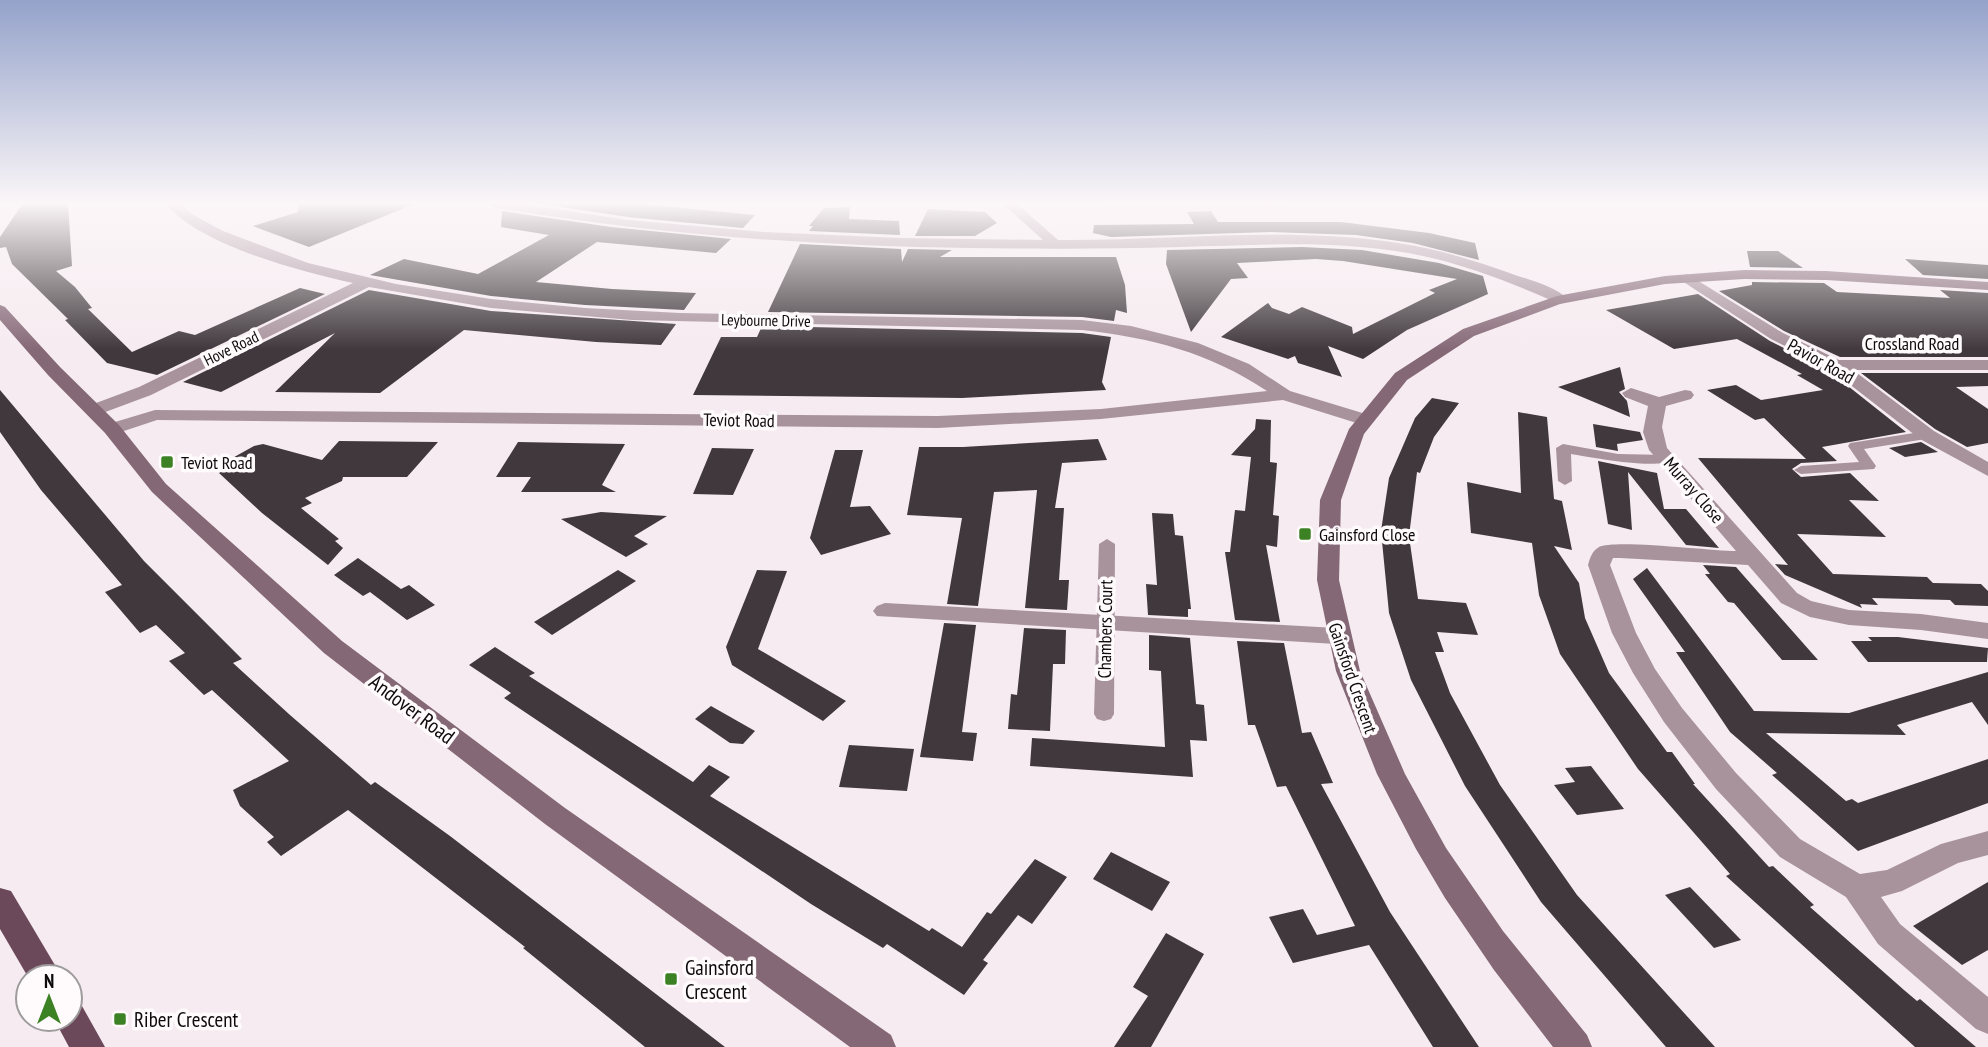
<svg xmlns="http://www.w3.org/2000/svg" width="1988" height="1047" font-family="'PT Sans Narrow',sans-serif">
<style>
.built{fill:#eddce4}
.building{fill:#40383c}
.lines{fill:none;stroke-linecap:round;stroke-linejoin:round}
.lane{fill:#a8939d;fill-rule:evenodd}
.street{fill:#a8939d;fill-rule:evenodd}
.secondary{fill:#856876;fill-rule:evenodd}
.primary{fill:#6c495a;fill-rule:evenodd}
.poi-dot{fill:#3d8125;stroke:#fffbfc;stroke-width:2.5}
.labels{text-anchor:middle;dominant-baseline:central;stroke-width:7;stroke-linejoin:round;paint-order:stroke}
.far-street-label{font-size:16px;fill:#0d0a0c;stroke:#fffbfc}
.street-label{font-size:18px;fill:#0d0a0c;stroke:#fffbfc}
.poi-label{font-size:18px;fill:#0d0a0c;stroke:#fffbfc;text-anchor:start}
.near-street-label{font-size:21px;fill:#0d0a0c;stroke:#fffbfc}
.near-poi-label{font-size:21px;fill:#0d0a0c;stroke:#fffbfc;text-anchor:start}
</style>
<rect width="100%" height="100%" fill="#f6ebf0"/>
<polygon class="built" points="1097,203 1315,203 1312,207 1108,211"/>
<g class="building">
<polygon points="23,203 68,203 72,266 56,271 75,287 92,308 88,309 132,352 179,331 195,335 300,288 325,294 157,375 107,363 65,320 68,319 12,264 6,247 0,248 0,237"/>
<polygon points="299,203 414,203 414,204 309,247 253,226 298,212"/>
<polygon points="534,203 631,203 755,215 743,228 628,217"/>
<polygon points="850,207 849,219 899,221 900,235 809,231 813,226 809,226 824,208"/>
<polygon points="928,209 985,212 997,223 975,236 915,236"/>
<polygon points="502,211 611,227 731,239 716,253 597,242 536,282 612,289 696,293 684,310 585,305 491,296 370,275 404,259 478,274 549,235 501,227"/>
<polygon points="1211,211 1218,222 1341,222 1429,233 1475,243 1479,260 1413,243 1356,235 1271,232 1111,237 1093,233 1094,225 1194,224 1187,212"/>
<polygon points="800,244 901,249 902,262 908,249 952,250 940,257 1116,257 1125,285 1127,313 1116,310 1114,321 1082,317 768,312"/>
<polygon points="1302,247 1362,250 1439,263 1483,276 1488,294 1407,330 1363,359 1328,346 1342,377 1298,363 1295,356 1288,359 1221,337 1268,303 1272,308 1289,314 1302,307 1352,327 1353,334 1435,293 1429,290 1457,279 1343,261 1316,259 1237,263 1248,278 1231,279 1191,332 1166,264 1167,250"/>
<polygon points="1747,251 1778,251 1803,268 1750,267"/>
<polygon points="1905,259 1988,265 1988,279 1923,275"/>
<polygon points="1752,282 1824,283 1837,292 1950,298 1940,290 1988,293 1988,357 1840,357 1784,331 1719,291 1752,285"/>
<polygon points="369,290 491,311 676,324 661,345 596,342 464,330 380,393 275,392 335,333 221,392 183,382"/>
<polygon points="1698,294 1770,341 1829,371 1906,432 1822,447 1837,461 1801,463 1792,469 1801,477 1850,473 1879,501 1849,500 1886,537 1797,534 1833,574 1927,577 1933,583 1981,584 1988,591 1988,606 1955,605 1950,600 1872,598 1878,605 1860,604 1862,608 1785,575 1775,564 1788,565 1698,458 1806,459 1764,418 1755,420 1707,390 1736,385 1761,400 1823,390 1797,375 1802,374 1737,339 1674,349 1606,310"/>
<polygon points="762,326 1082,333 1111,337 1102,382 1106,390 962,398 693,395 721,337 757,337"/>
<polygon points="1620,367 1625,389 1619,392 1627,401 1630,417 1558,387"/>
<polygon points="1861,373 1988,373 1988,386 1956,387 1988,409 1988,443 1967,447 1935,429"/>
<polygon points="0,390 144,561 242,659 233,663 290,715 371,785 375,782 450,836 725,1047 645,1047 523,948 525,947 348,810 281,856 267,842 274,837 240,806 233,790 289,761 212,690 204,695 169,661 185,653 156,625 140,633 105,592 122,585 41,490 0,432"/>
<polygon points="1432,398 1459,403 1434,437 1420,473 1417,472 1409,536 1418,599 1466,603 1478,635 1437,632 1444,652 1435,652 1450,693 1500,785 1577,895 1715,1047 1666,1047 1541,902 1465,786 1411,680 1389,613 1381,531 1389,478 1415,418"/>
<polygon points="1518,412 1547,417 1554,499 1562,501 1572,550 1554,546 1579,583 1585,618 1609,673 1667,752 1672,752 1695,784 1693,784 1769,867 1773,866 1814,905 1810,907 1904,990 1917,1001 1920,999 1976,1047 1915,1047 1726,876 1730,874 1638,769 1560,654 1539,595 1532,543 1471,533 1467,482 1521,493"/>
<polygon points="1256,419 1271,420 1270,462 1277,463 1273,515 1279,516 1277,547 1266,545 1280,622 1235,620 1225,552 1230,552 1235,510 1245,511 1251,457 1231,455 1255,429"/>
<polygon points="1593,424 1640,432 1643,440 1617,444 1618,451 1596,447"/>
<polygon points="1098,439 1107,460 1062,463 1055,508 1064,508 1059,580 1069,580 1067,610 1025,608 1037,490 994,492 978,606 947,604 962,518 907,515 919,447 963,447"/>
<polygon points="339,441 438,442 407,477 343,477 342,481 305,498 312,503 301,508 339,539 335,541 343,548 328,565 262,513 219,473 230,467 225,465 230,462 227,461 254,446 263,444 322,460"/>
<polygon points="518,442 625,444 602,485 616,492 521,492 531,477 496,477"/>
<polygon points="1921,442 1938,452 1905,457 1889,448"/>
<polygon points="712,448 754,449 733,495 693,494"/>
<polygon points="835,450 863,450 850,507 870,506 891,534 821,555 810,538"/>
<polygon points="1598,461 1657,473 1664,509 1686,509 1719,548 1686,545 1628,472 1632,530 1608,524"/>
<polygon points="601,512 667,516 634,536 648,544 626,557 561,519"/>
<polygon points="1152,513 1173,514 1175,535 1183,536 1191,609 1188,609 1188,617 1148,615 1146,584 1157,585"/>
<polygon points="358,558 401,589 409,585 435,605 407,620 370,592 363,596 334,575"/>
<polygon points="1703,565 1736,567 1818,660 1782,660 1734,603 1728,602 1705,574 1710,574"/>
<polygon points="1647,568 1754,711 1849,713 1988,672 1988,725 1972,702 1897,725 1906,735 1766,733 1846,801 1852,799 1858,803 1988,759 1988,803 1858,851 1772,775 1777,773 1730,732 1676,652 1685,652 1633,579"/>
<polygon points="618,570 636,581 552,635 534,622"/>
<polygon points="757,570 787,571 758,649 846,701 823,721 732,665 726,647"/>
<polygon points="944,623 976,625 962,732 977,733 973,761 920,757"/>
<polygon points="1024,628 1066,630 1065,664 1053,664 1050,731 1008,729 1011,694 1017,695"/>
<polygon points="1149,635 1190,638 1196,704 1204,705 1207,741 1190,740 1193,777 1030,766 1032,738 1165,747 1161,671 1149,670"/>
<polygon points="1868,637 1898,637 1988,648 1987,662 1868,662 1851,641 1872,641"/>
<polygon points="1237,641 1284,643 1302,733 1311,732 1333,783 1321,784 1390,912 1479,1047 1433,1047 1369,945 1293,963 1269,917 1303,909 1317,935 1355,926 1286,786 1277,787 1255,725 1248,725"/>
<polygon points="495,647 535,673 529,676 693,782 709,765 730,777 710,796 929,931 932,928 962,947 987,912 991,914 1035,859 1067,877 1032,924 1018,915 983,960 988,963 964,995 887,944 883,948 811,904 504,698 511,693 469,665"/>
<polygon points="711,706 755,731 743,744 730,743 695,719"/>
<polygon points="849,745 914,749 907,791 839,787"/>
<polygon points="1591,766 1624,809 1577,815 1554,785 1575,782 1565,768"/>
<polygon points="1111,852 1170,882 1152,911 1093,879"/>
<polygon points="1988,882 1988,950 1962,965 1913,926"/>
<polygon points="1690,887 1741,940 1714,948 1665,895"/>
<polygon points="1166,933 1204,954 1151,1047 1114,1047 1148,996 1133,987"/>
</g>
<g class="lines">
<g class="lane">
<polygon points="1927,431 1934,435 1932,438 1864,449 1876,466 1874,469 1801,474 1794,470 1801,466 1859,462 1848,446 1850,443"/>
<path d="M 1563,444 L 1618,454 L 1667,455 L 1674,459 C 1660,471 1590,457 1571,454 L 1572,481 L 1565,485 L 1558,481 L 1556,448 Z"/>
<polygon points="1107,539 1115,544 1114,714 1111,719 1104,721 1097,719 1094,714 1099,544"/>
</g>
<g class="street">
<path d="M 165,203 L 179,203 L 193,215 L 223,231 L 308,263 L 396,284 L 491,299 L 585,308 L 680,313 L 1082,320 L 1131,326 L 1198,343 L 1249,364 L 1290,391 L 1369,415 L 1372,419 L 1363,425 L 1283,400 L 1101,419 L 938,428 L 157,420 L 112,435 L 103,429 L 105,425 L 155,410 L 938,416 L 1101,409 L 1267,391 C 1208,352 1152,338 1082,330 L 632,320 L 491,308 L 369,287 L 151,395 L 100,414 L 88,414 L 85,410 L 88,406 L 139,387 L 353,283 C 300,271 200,246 165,203 Z"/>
<path d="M 487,203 L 516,203 L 628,220 L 764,232 L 901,238 L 1043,240 L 1002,203 L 1016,203 L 1058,240 C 1170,241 1287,226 1398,243 C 1438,249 1477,261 1515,275 C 1531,280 1556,287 1568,299 L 1560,304 L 1555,302 C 1512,283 1469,266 1423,256 C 1343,239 1261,245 1181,247 C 1111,249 1041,249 971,248 C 810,246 651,234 493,207 Z"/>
<polygon points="1687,274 1783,333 1839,360 1988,360 1988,370 1853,370 1934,431 1988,462 1988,476 1920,439 1830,369 1771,339 1682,281 1680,278"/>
<path d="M 1631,388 L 1659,397 L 1685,390 L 1691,391 L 1694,395 L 1691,399 L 1666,406 L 1662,427 L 1667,448 L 1797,593 L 1811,601 L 1849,610 L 1921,614 L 1988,623 L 1988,639 L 1921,630 L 1849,625 L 1810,617 L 1781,603 L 1748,565 L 1620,558 L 1613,558 L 1610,565 L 1636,633 L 1655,669 L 1682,708 L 1736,773 L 1800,839 L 1860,874 L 1887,870 L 1941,844 L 1988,831 L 1988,855 L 1958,863 L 1902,891 L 1881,897 L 1900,924 L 1988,997 L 1988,1034 L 1976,1029 L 1878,944 L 1846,897 L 1780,857 L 1716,789 L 1664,722 L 1633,673 L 1612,633 L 1588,565 C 1590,558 1592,551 1599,547 C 1615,539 1711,551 1736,551 L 1649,450 L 1643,432 L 1648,406 L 1625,397 L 1622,393 Z"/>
<polygon points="885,603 1336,628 1344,630 1348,636 1344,642 1336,644 877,616 873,611 877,606"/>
</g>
<g class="secondary">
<polygon points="1744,270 1826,271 1988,282 1988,290 1826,280 1744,279 1665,284 1560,304 1474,336 1407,380 1364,434 1341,500 1339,580 1360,671 1405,774 1446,848 1503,931 1587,1035 1592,1047 1553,1047 1494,970 1445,898 1416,849 1377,774 1336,671 1317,580 1320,500 1349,429 1395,373 1463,329 1557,296 1665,276"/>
<polygon points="0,305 5,307 60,367 119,425 166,484 342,641 565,808 891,1035 896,1047 850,1047 545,824 324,653 152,492 105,433 48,375 0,320"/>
</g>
<g class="primary">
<polygon points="0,888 11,891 62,977 28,977 0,929"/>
<polygon points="70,1001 82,1006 105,1047 69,1047 54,1019 70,1019"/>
</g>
</g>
<linearGradient id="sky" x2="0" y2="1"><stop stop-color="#94a2ca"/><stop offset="0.58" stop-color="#fbf6f8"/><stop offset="1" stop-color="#fbf6f8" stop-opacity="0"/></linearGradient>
<rect width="1988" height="350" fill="url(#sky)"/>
<g class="poi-dot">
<rect x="160" y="455" width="14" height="14" rx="3.5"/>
<rect x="1298" y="527" width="14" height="14" rx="3.5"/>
<rect x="664" y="972" width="14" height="14" rx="3.5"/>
<rect x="113" y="1012" width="14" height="14" rx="3.5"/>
</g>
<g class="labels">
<g class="far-street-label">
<text transform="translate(766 320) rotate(1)">Leybourne Drive</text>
<text transform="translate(231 348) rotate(-26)">Hove Road</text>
</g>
<g class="street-label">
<text x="1912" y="343">Crossland Road</text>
<text transform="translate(1821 361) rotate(29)">Pavior Road</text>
<text transform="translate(739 420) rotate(1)">Teviot Road</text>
<text transform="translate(1694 490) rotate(49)">Murray Close</text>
<text transform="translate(1105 629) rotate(-89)">Chambers Court</text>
<text transform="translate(1353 678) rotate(71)">Gainsford Crescent</text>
</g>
<g class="poi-label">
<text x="181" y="462">Teviot Road</text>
<text x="1319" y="534">Gainsford Close</text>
</g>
<g class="near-street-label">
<text transform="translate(412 709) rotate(37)">Andover Road</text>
</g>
<g class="near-poi-label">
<text x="685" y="967">Gainsford<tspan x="685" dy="24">Crescent</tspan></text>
<text x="134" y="1019">Riber Crescent</text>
</g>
</g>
<g transform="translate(49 998)"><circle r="33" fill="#fffbfc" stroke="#9e9b9c" stroke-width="2"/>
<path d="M0-5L12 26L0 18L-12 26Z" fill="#3d8125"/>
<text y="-10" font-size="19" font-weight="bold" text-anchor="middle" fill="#0d0a0c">N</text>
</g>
</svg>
